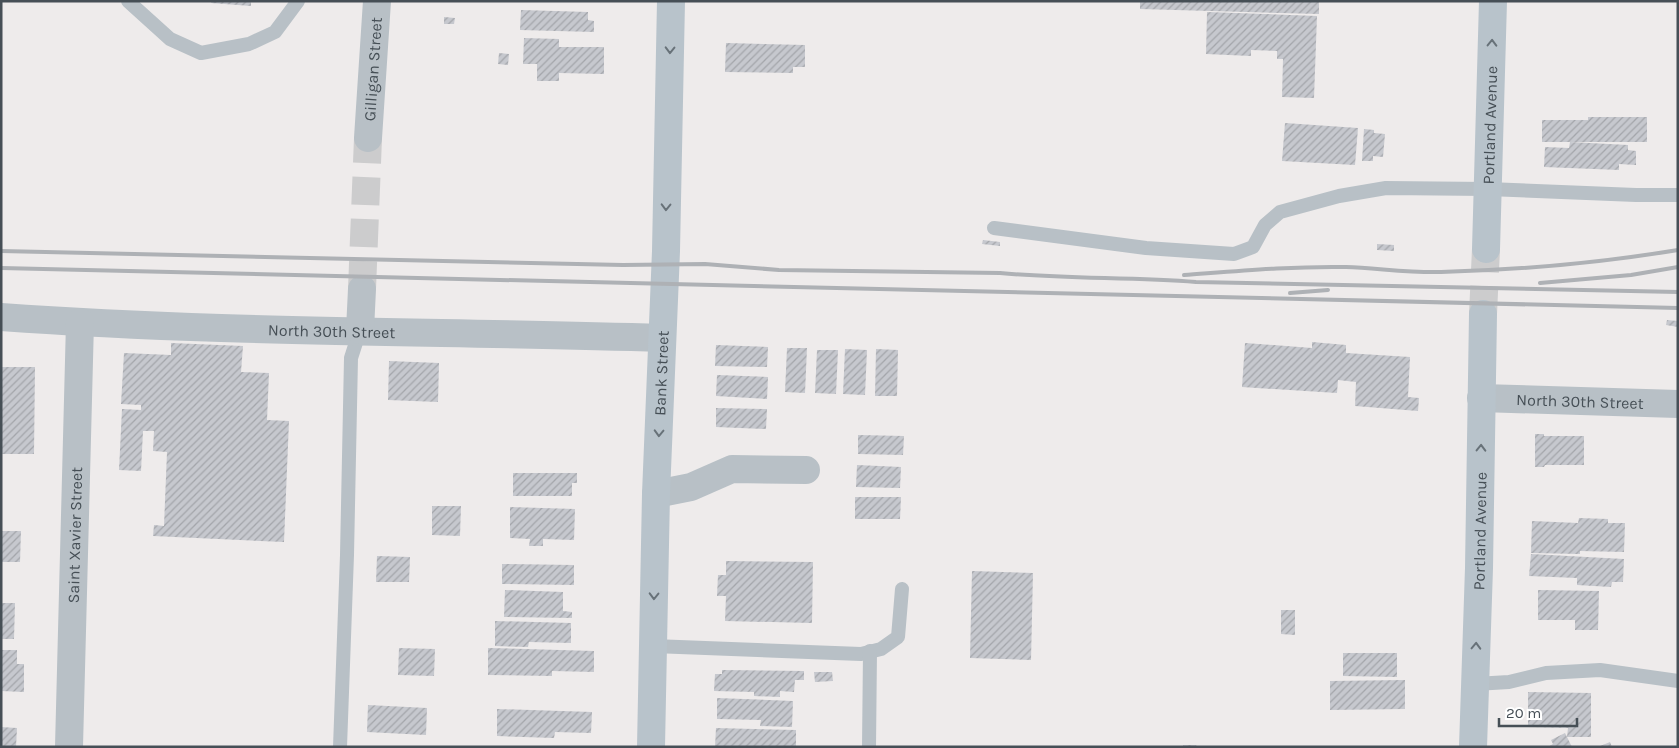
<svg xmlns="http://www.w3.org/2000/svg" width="1679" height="748" font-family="Karla,sans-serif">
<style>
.building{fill:url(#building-hatch)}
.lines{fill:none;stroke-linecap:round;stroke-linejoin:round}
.street-tunnel{stroke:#cccccd;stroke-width:28;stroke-dasharray:28 14;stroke-linecap:butt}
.secondary-tunnel{stroke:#cccccd;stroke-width:28;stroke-dasharray:28 14;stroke-linecap:butt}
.lane{stroke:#b8c0c6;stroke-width:14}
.street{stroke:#b8c0c6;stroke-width:28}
.secondary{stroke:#b8c3cb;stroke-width:28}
.rail{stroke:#aeb1b5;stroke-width:4}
.oneway{stroke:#687279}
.labels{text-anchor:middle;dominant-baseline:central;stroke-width:4.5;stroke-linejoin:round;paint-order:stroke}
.street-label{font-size:16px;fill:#464f56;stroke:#fff}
</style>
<defs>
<pattern id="building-hatch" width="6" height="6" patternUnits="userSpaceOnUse" patternTransform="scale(1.25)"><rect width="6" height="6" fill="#c6c8ce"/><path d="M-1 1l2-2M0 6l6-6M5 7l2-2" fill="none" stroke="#a3a5aa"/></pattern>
</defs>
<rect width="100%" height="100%" fill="#eeebeb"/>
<g class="building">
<polygon points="212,1 251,1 251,6 211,3"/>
<polygon points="1140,1 1319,1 1319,14 1140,9"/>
<polygon points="521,10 588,12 588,20 594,21 594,32 520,30"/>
<polygon points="1207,12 1317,16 1314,98 1282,97 1283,59 1277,59 1277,51 1251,50 1251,56 1206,54"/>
<polygon points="444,17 455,18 454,24 444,24"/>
<polygon points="524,38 559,39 559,47 604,47 604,74 559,73 559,81 537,81 537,64 523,64"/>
<polygon points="726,43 805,45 805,67 793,67 793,73 725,72"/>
<polygon points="499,53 509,54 508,65 498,64"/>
<polygon points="1588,117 1647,117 1647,142 1542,142 1542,120 1588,120"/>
<polygon points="1285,123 1358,128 1355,165 1282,161"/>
<polygon points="1364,129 1374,130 1374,133 1385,134 1383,157 1373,156 1373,161 1362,161"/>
<polygon points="1570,142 1628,145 1628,150 1636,151 1636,165 1619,164 1619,170 1544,167 1545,147 1569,148"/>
<polygon points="983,240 1000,242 1000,246 982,244"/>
<polygon points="1377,244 1394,245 1394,251 1377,250"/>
<polygon points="1667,320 1678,321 1678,327 1666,325"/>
<polygon points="1312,342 1346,345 1346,353 1410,357 1408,397 1419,398 1418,411 1355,406 1356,382 1338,380 1337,393 1242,387 1245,343 1312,348"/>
<polygon points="171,343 243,346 241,372 269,373 267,420 289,421 284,542 153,536 154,525 164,526 167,452 153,451 154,431 143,431 141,471 119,470 122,409 141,410 141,405 121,404 124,353 171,355"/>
<polygon points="716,345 768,347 767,367 715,366"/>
<polygon points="787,348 807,348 805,393 785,392"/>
<polygon points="845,349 867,350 865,395 843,394"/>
<polygon points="876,349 898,350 897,396 875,396"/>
<polygon points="817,350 838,350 836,394 815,393"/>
<polygon points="389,361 439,363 438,402 388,400"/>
<polygon points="1,367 35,367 34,454 1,454"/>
<polygon points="717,375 768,377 767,399 716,396"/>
<polygon points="716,408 767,409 766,429 716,427"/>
<polygon points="1535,434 1544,434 1544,436 1584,436 1584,465 1545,465 1544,467 1535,467"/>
<polygon points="858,435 904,436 903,455 858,454"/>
<polygon points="857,465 901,467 900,488 856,487"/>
<polygon points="513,473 577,473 577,483 572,483 572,496 513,496"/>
<polygon points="855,497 901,497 900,519 855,519"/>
<polygon points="432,506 461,506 460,536 432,535"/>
<polygon points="510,507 575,509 574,540 543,539 543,546 529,546 530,539 510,538"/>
<polygon points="1579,518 1608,519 1608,523 1625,523 1624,552 1580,551 1580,554 1531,553 1532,521 1578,523"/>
<polygon points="1,531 21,531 20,562 1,562"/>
<polygon points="1531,554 1624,559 1623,582 1612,582 1611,587 1577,585 1577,578 1529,576"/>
<polygon points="377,556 410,557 409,582 376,582"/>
<polygon points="726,561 813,562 812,623 725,621 726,596 717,596 718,575 726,575"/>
<polygon points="502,564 574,565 574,585 502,584"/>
<polygon points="972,571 1033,573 1031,660 970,658"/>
<polygon points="505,590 563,592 563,611 572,612 572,618 504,617"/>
<polygon points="1538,590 1599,591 1598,630 1575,630 1575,620 1538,620"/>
<polygon points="1,603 15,603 14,639 1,639"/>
<polygon points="1281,610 1295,610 1295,635 1281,634"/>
<polygon points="495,621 571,623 571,643 529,642 528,647 495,646"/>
<polygon points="399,648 435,649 434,676 398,675"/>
<polygon points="488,648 594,651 594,672 552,671 552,676 488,675"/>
<polygon points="1,650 17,650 17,664 24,664 24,692 1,691"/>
<polygon points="1343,653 1397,653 1397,677 1343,676"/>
<polygon points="722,670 804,671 804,680 795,680 794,692 780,691 780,697 754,696 754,692 714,691 715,674 722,674"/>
<polygon points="814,672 832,672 833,681 815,682"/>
<polygon points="1405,680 1405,709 1330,710 1330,681"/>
<polygon points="1528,692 1591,693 1591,737 1567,737 1572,747 1548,747 1553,744 1551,740 1565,733 1567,737 1568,728 1528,727"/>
<polygon points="717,698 793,701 792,727 760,726 761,720 717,719"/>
<polygon points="368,705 427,708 426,735 367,732"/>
<polygon points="497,709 592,712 591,733 555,732 554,738 497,736"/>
<polygon points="1,727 17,728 16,747 1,747"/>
<polygon points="716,728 796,730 796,747 715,747"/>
<polygon points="1610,742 1612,747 1598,747"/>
<polygon points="1183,745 1196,745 1197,747 1183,747"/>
</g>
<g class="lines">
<polyline class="street-tunnel" points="362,289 368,138"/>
<polyline class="secondary-tunnel" points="1483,314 1486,249"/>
<g class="lane">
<polyline points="128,1 170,39 201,53 249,44 275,32 298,1"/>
<polyline points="994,228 1146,248 1234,254 1253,247 1265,225 1280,212 1339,196 1386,188 1488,189 1636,195 1678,195"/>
<polyline points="653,646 861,654 881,649 898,637 902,589"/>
<polyline points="1475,684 1509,682 1546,673 1600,670 1678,681"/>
<polyline points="340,747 347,555 351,358 360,330"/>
<polyline points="869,747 870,651"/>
</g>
<g class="street">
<path id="s1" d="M 368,138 L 377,1"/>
<path id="s2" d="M 1,317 C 221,333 442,331 662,338"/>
<polyline points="360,330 362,289"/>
<path id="s3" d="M 1481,398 L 1678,404"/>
<polyline points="656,494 691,487 732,469 806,470"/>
<path id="s4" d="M 69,747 L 80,322"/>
</g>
<g class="secondary">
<path id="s5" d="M 1486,249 L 1493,1"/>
<path id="s6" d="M 651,747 L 656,494 L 666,251 L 671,1"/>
<path id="s7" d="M 1473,747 L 1479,568 L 1483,314"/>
</g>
<g class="rail">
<path d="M 1,251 L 623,265 L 705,264 L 779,270 L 1000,273 C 1065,279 1131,277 1196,282 L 1678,292"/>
<polyline points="1,268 1678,308"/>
<path d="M 1184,275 C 1238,271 1292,266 1346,267 C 1377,268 1409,273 1441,272 C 1520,270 1599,263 1678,250"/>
<polyline points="1540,283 1631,275 1678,267"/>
<polyline points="1290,293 1328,290"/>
</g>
</g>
<defs><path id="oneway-chevron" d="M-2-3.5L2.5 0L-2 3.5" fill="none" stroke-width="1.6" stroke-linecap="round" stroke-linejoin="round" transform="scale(1.25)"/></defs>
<g class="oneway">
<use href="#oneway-chevron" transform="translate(1492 43) rotate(-89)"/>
<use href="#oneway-chevron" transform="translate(670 50) rotate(91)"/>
<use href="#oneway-chevron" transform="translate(666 207) rotate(91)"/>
<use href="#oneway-chevron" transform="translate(659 433) rotate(92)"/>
<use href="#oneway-chevron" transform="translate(1481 448) rotate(-89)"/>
<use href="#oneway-chevron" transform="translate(654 596) rotate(91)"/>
<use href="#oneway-chevron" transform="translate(1476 646) rotate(-88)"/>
</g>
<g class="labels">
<g class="street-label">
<text stroke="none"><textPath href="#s1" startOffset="69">Gilligan Street</textPath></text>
<text stroke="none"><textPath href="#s5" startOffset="124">Portland Avenue</textPath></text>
<text stroke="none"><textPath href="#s2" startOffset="331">North 30th Street</textPath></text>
<text stroke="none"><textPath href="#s6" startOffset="374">Bank Street</textPath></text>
<text stroke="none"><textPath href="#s3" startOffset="99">North 30th Street</textPath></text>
<text stroke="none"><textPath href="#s7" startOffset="216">Portland Avenue</textPath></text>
<text stroke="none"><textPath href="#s4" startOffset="212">Saint Xavier Street</textPath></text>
</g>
</g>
<rect width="1679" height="748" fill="none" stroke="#464f56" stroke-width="5"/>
<path d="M1499 718v8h78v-8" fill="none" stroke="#464f56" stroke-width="2.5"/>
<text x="1506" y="718" font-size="15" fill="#464f56" stroke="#ffffff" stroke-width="4" paint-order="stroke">20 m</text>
</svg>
